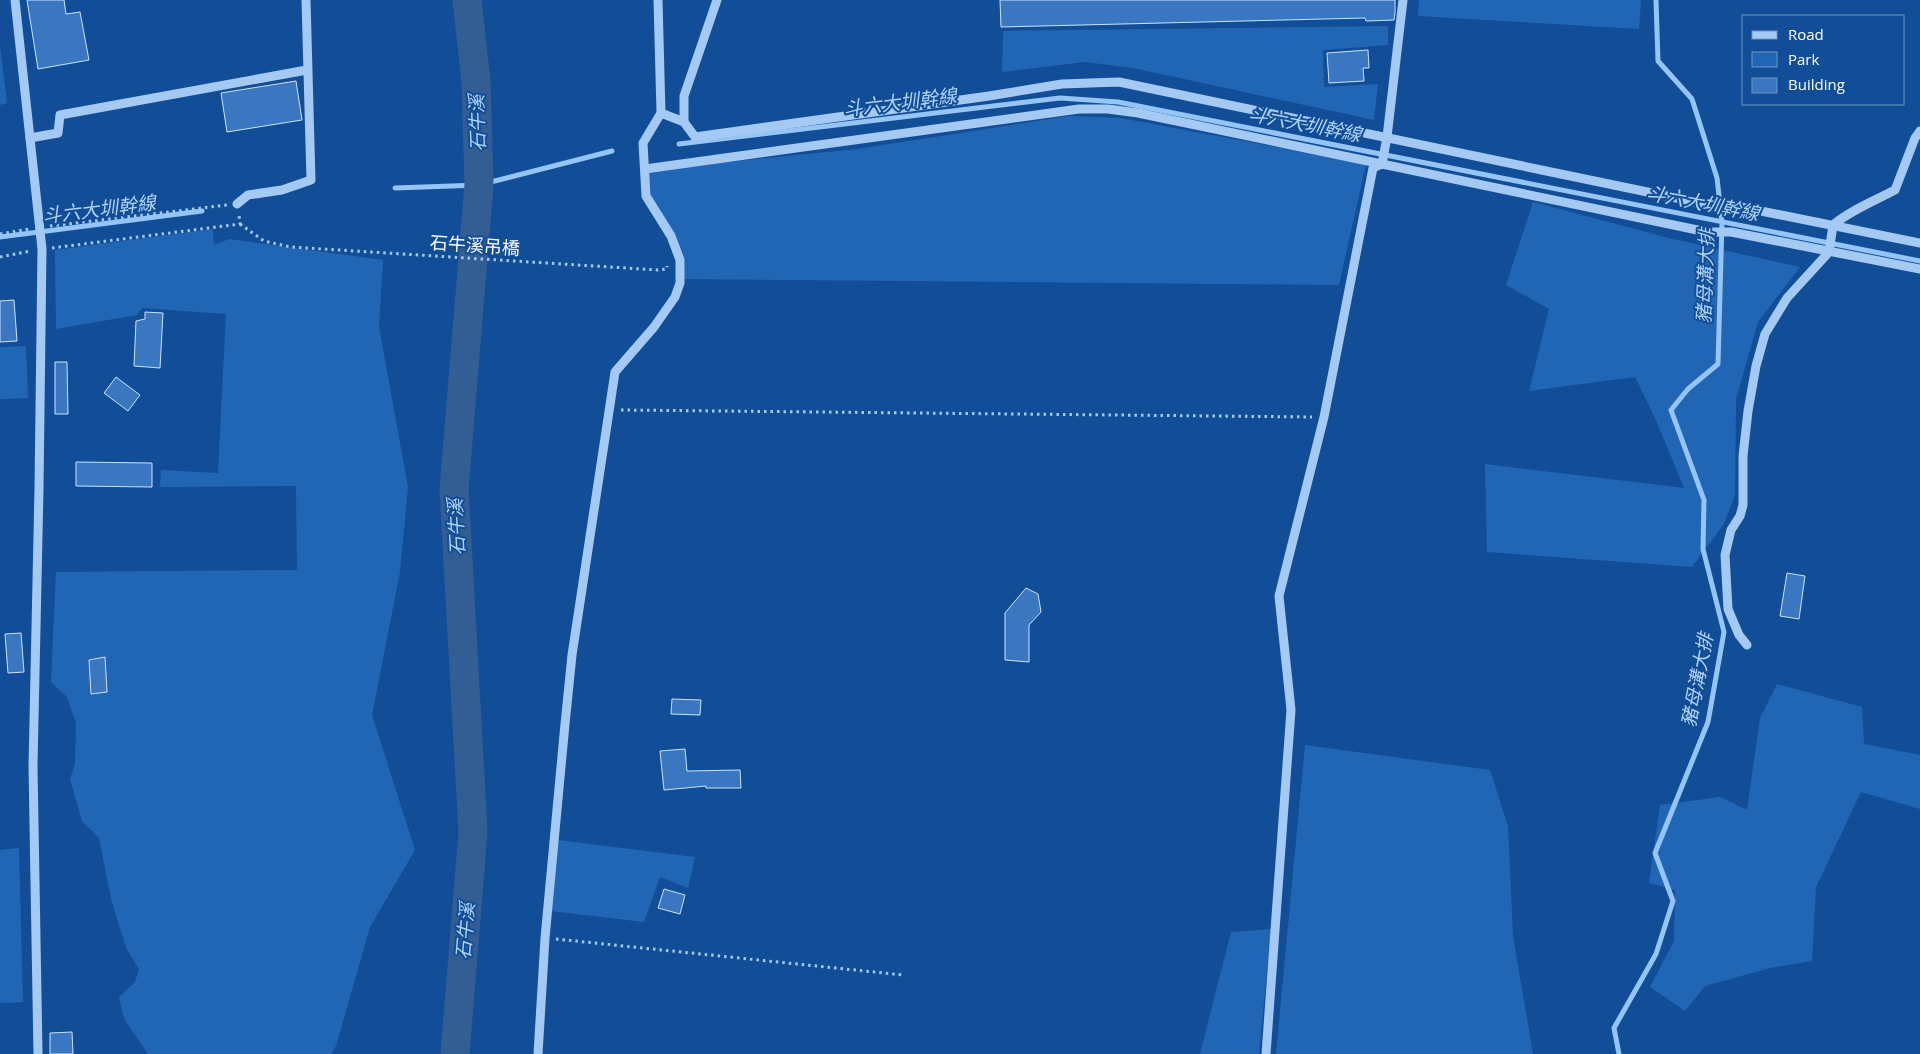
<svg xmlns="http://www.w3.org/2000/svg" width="1920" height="1054" font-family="'Open Sans','Noto Sans TC',sans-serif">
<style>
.green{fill:#2166b5}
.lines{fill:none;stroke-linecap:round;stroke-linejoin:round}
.stream{stroke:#95c4f6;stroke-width:5}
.river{stroke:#335e94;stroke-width:29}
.building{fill:#3b77c0;stroke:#cbe3fd}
.path{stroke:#a4c9f3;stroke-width:3;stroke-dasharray:2.5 4;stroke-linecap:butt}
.minor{stroke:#a4c9f3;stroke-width:9}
.labels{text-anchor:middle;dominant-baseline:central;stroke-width:4;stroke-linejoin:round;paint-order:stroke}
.street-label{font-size:18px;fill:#fff;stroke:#124e97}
.water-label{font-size:19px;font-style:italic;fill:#b0d3fa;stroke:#124e97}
</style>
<rect width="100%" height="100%" fill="#124e97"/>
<g class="green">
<polygon points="1419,0 1641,0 1639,29 1418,16"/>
<polygon points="1388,26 1388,45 1323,50 1324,87 1378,84 1374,120 1133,68 1085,62 1002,72 1003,31"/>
<polygon points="0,46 7,103 0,105"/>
<polygon points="1070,116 1121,118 1366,164 1339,285 682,279 668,222 643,197 646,170 857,149"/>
<polygon points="1533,202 1673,239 1800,267 1758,322 1736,399 1735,495 1724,524 1692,567 1487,552 1485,464 1684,488 1655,418 1635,377 1529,391 1549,309 1506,285"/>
<polygon points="213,229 214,245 229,239 383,260 379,327 408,487 400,572 372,715 415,850 370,927 336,1046 331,1054 148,1054 124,1019 119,997 135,982 139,969 126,948 111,899 99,838 82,821 70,779 75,764 76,723 67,697 51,682 56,572 297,570 296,486 160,487 161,470 218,473 226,314 142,308 137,315 56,329 55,250"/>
<polygon points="26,346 28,398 0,399 0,347"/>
<polygon points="1777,684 1862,707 1864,744 1920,755 1920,809 1861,792 1816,887 1812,961 1770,968 1705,986 1685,1011 1650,987 1674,941 1675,890 1649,883 1660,805 1720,797 1747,810 1760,718"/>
<polygon points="1305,745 1490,770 1508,826 1513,936 1533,1054 1276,1054"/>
<polygon points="558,840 695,857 688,888 660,877 644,922 550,911"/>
<polygon points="19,848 23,1002 0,1003 0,850"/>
<polygon points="1271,929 1259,1054 1200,1054 1231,932"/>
</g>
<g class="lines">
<g class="stream">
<polyline points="679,144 1060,98 1118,102 1920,261"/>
<polyline points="395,188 479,185 612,151"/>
<polyline points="0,237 202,211"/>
<polyline points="1619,1054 1614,1028 1656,954 1673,901 1655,853 1708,722 1724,632 1703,549 1704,500 1671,410 1688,389 1718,364 1722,222 1717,178 1692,99 1658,61 1656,0"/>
</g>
<polyline class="river" points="455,1054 473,832 454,489 479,185 476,81 467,0"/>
</g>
<g class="building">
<polygon points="27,0 64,0 66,14 80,12 89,60 38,69"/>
<polygon points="1000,0 1395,0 1395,13 1394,20 1366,21 1365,18 1001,27"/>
<polygon points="1368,50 1369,68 1363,68 1364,81 1329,83 1327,53"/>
<polygon points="296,81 302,120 227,132 221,93"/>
<polygon points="14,300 17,341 0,342 0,301"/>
<polygon points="145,312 163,313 160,368 134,366 136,321 145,319"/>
<polygon points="55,362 67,362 68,414 55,414"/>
<polygon points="116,377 140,395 128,411 104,393"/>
<polygon points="76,462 152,463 152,487 76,486"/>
<polygon points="1787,573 1805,576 1799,619 1780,616"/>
<polygon points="1026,588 1038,594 1041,612 1029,625 1029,662 1005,660 1005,613"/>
<polygon points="21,633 24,672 8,673 5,634"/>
<polygon points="105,657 107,692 91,694 89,660"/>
<polygon points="672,699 701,700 700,715 671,714"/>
<polygon points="685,749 687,771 740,770 741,788 706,788 706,786 664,790 660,751"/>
<polygon points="664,889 685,895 680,914 658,908"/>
<polygon points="72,1032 73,1054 50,1054 50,1033"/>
</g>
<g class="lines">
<g class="path">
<polyline points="240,224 264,241 291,247 658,270 667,269 667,266"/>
<polyline points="50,226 227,205"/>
<polyline points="0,234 29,229"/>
<polyline points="52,248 240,224 239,215"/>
<polyline points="0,257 31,251"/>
<polyline points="621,410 1312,417"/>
<polyline points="556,939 903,975"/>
</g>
<g class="minor">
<polyline points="15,0 42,249 39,489 33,766 38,1054"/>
<polyline points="661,113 684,122 695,137 989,96 1062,84 1119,82 1710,205 1731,205 1920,243"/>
<polyline points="684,122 684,96 717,0"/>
<polyline points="30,138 58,133 60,115 307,70"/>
<polyline points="645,169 1079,109 1108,109 1138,113 1707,232 1731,232 1920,269"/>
<polyline points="237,204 248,195 282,190 311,180 306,0"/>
<path d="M 1747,645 L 1739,635 L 1728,609 L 1725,555 L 1731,530 L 1740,516 L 1743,505 L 1743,456 L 1748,411 L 1756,366 L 1765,334 L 1787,298 L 1829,252 L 1833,225 C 1851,210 1874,201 1895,190 L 1915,138 L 1920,131"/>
<polyline points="538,1054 545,938 565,724 572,655 615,372 654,327 675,297 680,283 680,260 671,236 646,196 643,143 661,113 658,0"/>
<polyline points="1266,1054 1291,710 1279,596 1324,417 1373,168 1382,164 1387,137 1403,0"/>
</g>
</g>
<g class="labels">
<g class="street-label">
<text transform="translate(475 245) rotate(4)">石牛溪吊橋</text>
</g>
<g class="water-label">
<text transform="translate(900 102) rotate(-7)">斗六大圳幹線</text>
<text transform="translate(477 123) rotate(-92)">石牛溪</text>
<text transform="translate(1305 124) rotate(11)">斗六大圳幹線</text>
<text transform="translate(1703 203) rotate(11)">斗六大圳幹線</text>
<text transform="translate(99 209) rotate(-7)">斗六大圳幹線</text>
<text transform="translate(1705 276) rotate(-88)">豬母溝大排</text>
<text transform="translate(456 527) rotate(-93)">石牛溪</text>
<text transform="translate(1697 680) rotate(-79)">豬母溝大排</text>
<text transform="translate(465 931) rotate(-85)">石牛溪</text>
</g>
</g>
<rect x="1742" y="15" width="162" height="90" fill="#124e97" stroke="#7195c1"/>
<rect x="1752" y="31" width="25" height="8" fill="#a4c9f3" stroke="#7195c1"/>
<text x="1788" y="40" font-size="15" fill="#ffffff">Road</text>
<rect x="1752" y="52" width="25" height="15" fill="#2166b5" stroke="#7195c1"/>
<text x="1788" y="65" font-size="15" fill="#ffffff">Park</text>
<rect x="1752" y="78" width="25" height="15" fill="#3b77c0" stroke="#7195c1"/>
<text x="1788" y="90" font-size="15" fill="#ffffff">Building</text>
</svg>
